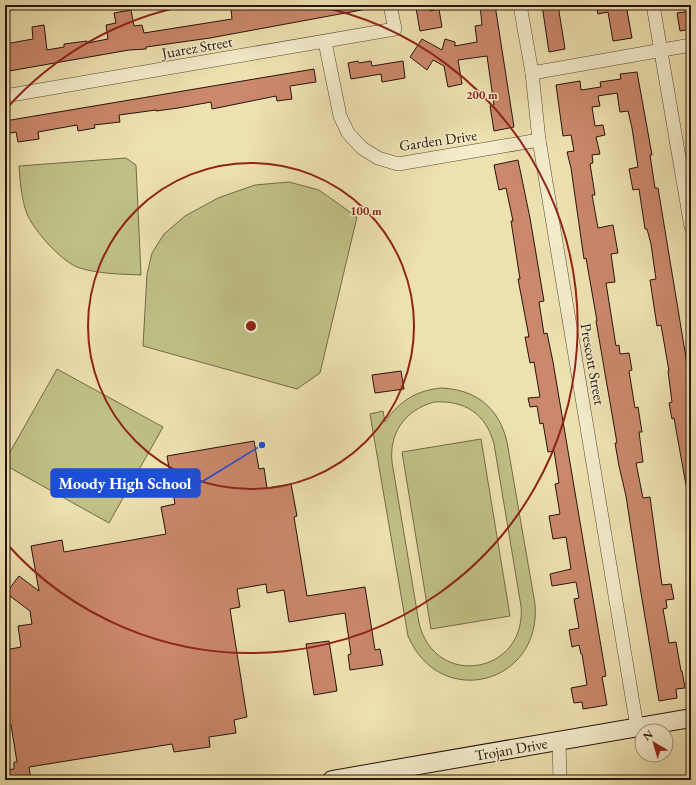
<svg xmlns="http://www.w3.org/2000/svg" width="696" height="785" font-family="'EB Garamond',serif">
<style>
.green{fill:#c0c186;stroke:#736a48;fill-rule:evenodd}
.building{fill:#cb886c;stroke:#26140a}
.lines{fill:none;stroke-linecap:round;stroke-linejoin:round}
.street-casing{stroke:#584734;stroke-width:14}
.secondary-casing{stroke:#26140a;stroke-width:20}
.street{stroke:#f4eccc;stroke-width:13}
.secondary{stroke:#f4eccc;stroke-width:18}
.ring{fill:none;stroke:#8f2418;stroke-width:2}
.labels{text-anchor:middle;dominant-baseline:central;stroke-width:3;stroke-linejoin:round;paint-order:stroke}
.street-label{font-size:15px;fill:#26140a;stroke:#f4eccc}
.centre{fill:#8f2418;stroke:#f4eccc;stroke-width:2}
.ring-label{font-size:12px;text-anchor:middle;font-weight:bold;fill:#8f2418;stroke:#f4eccc;stroke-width:3;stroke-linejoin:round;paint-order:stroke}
.leader{fill:none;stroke:#1d4ed8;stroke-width:1.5}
.callout-dot{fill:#1d4ed8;stroke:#f4eccc;stroke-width:1.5}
.callout{fill:#1d4ed8;stroke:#1d4ed8;stroke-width:1.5}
.callout-label{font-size:16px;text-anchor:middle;font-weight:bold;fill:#fff}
</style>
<rect width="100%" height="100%" fill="#eee1b0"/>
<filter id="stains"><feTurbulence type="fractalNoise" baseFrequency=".005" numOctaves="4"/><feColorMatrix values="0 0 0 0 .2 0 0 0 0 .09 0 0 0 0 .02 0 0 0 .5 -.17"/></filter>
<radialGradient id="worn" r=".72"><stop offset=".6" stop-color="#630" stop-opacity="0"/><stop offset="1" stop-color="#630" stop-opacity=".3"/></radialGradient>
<g class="green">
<path d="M 126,158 L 136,165 L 141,275 C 120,274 97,274 77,267 C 60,260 29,226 25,208 C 21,194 20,180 19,166 Z"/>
<polygon points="289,182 319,190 357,217 320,373 297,389 143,346 147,274 152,253 164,234 185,216 218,198 255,185"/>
<polygon points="57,369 163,427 109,523 5,465 5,461"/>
<path d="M 442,388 C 477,390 499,408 507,442 L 535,604 C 542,684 440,711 408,636 L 370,414 L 383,411 L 385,422 C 399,401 417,390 442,388 ZM 434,402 C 465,400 486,414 494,444 L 521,606 C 527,674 435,690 419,623 L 392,462 C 389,433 405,410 434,402 Z"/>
<polygon points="481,439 510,616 431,629 402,452"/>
</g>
<g class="building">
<polygon points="257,5 284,5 285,7 296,5 367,5 367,9 210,38 146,47 146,49 129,50 9,71 5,44 33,39 32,27 44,25 47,50 64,47 64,44 87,41 87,43 108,39 106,25 116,23 114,13 131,10 134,26 142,25 144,33 232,19 231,9"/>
<polygon points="480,5 495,5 514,127 494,131 490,106 494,105 487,56 458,60 462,84 448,87 444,66 433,60 427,70 410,57 422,39 442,50 445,39 455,42 455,46 477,42 475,26 482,25"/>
<polygon points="542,5 558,5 565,49 549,52"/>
<polygon points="596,5 626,5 632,38 613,41 608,12 598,14"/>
<polygon points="430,6 430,11 439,9 442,27 420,31 416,8"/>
<polygon points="691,11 691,29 680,31 677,13"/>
<polygon points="358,61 359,63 371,61 372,66 403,61 405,78 382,82 381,74 351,79 348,63"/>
<polygon points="314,69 316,82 290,86 292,99 277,101 276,96 212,109 211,102 178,108 156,111 156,110 119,115 120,122 94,125 95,128 78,131 77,125 38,132 39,139 18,142 16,132 5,134 5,121"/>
<polygon points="637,72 652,155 650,155 655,188 658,188 691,388 691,484 686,485 674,418 672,419 669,403 672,402 668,371 669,371 661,325 657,326 650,280 656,279 651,244 647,229 645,229 639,189 633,190 629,169 638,167 632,128 628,111 620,112 617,93 598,96 600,106 592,107 595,126 603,125 605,135 596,137 600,154 592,155 593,163 590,164 595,195 592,195 598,228 613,225 618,253 611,254 615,282 606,283 616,346 619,345 620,354 629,353 632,370 629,371 635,408 638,407 642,432 639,432 643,462 636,463 643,498 650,497 662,585 671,584 674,599 666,600 667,608 663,609 669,643 676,642 681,671 682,671 685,688 676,689 677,698 659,701 639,581 626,496 619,466 615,443 617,443 596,321 597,321 586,258 584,259 571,168 567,152 574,151 571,135 563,136 556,85 580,81 581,90 601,87 600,82 621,79 620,74"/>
<polygon points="518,160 530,218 544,301 539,302 544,334 547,333 553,362 606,676 602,677 607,705 583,709 582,702 574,703 571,688 587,685 582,654 581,654 579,645 572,647 569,630 579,628 574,599 579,598 576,582 552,586 550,574 571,569 566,537 553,539 549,516 560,514 555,484 559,483 554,451 548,452 543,423 540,424 537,406 530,407 528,398 540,397 534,362 530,363 525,337 529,337 518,279 520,279 511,221 513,221 506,188 499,190 494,165"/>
<polygon points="401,371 404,389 375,393 372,375"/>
<polygon points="254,441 259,469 264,468 267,488 291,484 297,516 294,517 307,596 365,587 375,650 380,649 383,665 350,670 348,655 351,654 345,613 289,622 284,590 267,593 266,584 237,589 240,607 230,609 247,717 234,720 236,733 209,737 210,747 174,752 172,744 29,767 31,780 5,780 5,770 14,769 14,762 17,762 11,725 5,726 5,650 21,647 18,626 32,624 30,611 6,593 19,576 39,591 31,546 62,540 64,552 166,534 161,507 175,504 167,456"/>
<polygon points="329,641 337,691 314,695 306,644"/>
</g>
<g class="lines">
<g class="street-casing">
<g id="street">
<polyline points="520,5 532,73 539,140 637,727"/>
<polyline points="653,5 691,227"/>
<polyline points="325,42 340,116 348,133 362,148 378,158 398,164 539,140"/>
<polyline points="532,73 691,45"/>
<polyline points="5,96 395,29 390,5"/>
<polyline points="559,741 560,780"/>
</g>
</g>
<g class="secondary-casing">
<polyline id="secondary" points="332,780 691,718"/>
</g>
<use href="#street" class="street"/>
<use href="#secondary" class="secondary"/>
</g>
<g class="ring">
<circle cx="251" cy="326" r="163"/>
<path d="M6 109A327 327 0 0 1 189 5M313 5A327 327 0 1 1 6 543"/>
</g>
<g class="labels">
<g class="street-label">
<text transform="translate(197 47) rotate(-10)">Juarez Street</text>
<text transform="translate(438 140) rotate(-8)">Garden Drive</text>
<text transform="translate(593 364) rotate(80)">Prescott Street</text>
<text transform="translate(511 749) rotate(-10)">Trojan Drive</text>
</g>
</g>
<circle cx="251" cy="326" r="6" class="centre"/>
<g class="ring-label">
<text x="482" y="99">200 m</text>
<text x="366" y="215">100 m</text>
</g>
<path class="leader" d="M262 445L200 483"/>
<circle class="callout-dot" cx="262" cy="445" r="4"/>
<rect class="callout" x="51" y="469" width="149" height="28" rx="4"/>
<g class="callout-label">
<text x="125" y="489">Moody High School</text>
</g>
<rect width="696" height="785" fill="none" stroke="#eee1b0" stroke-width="20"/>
<rect x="6" y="6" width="684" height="773" fill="none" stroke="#26140a" stroke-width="2"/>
<rect x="10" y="10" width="676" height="765" fill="none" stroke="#26140a"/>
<g transform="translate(654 743) rotate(322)"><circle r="19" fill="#f4eccc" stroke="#a2967e"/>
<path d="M0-3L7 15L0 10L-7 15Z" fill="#8f2418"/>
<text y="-6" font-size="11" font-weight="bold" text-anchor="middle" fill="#26140a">N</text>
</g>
<rect width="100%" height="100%" filter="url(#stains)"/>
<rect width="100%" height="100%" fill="url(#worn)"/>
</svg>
